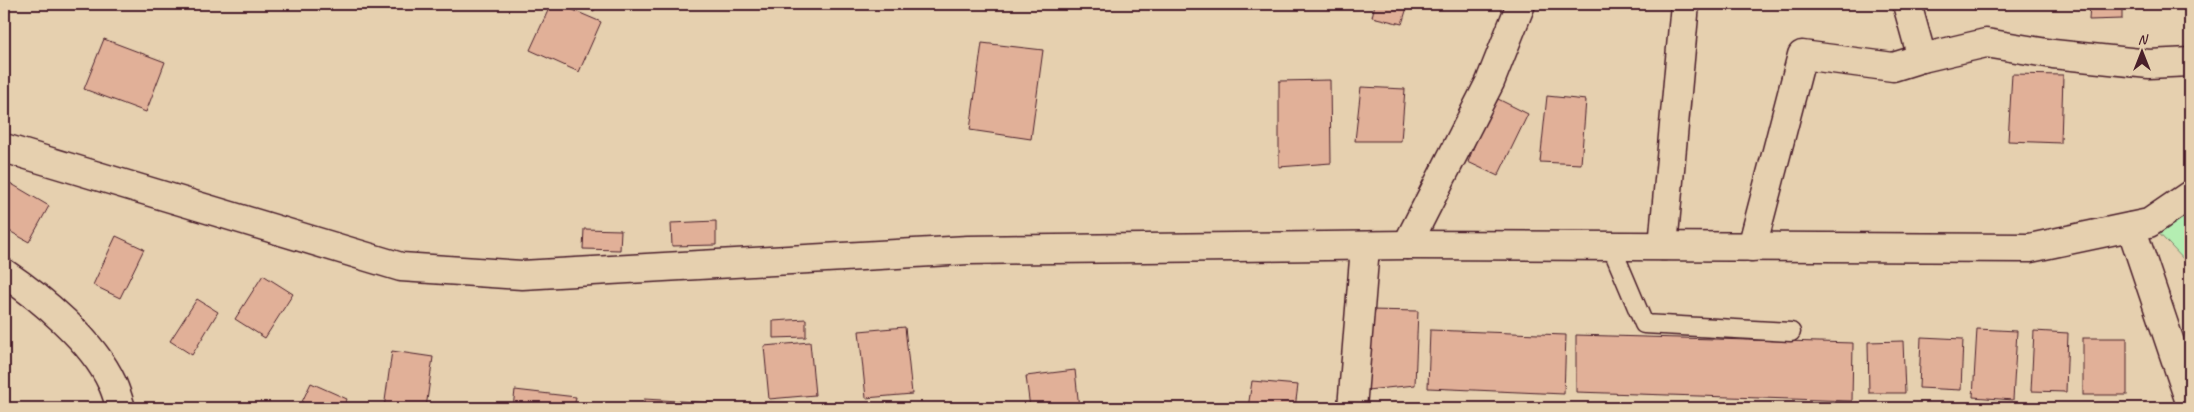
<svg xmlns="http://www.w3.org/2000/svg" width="2194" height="412" font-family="Caveat,sans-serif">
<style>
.green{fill:#b4eeb2;stroke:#7f866e}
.building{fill:#e1b098;stroke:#4a1f2b}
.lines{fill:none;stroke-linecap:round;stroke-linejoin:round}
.service-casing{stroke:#4a1f2b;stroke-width:21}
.minor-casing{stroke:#4a1f2b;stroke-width:31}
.service{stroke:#e6d0af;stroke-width:18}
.minor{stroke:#e6d0af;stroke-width:28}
</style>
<rect width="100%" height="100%" fill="#e6d0af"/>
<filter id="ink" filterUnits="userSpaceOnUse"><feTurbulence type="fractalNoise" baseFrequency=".02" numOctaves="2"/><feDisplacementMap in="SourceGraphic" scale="10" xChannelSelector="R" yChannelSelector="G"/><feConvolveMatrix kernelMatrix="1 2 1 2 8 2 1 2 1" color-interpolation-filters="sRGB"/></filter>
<g filter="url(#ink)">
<polygon class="green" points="2190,195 2190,266 2149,223"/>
<g class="building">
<polygon points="551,4 559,4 601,22 579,72 530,50"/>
<polygon points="579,4 597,4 594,11"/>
<polygon points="1375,4 1408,4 1402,24 1372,17"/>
<polygon points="1748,4 1774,4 1773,8"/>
<polygon points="2090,4 2122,4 2122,19 2089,20"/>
<polygon points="104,39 165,62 146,112 84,89"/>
<polygon points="982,43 1043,50 1031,139 970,130"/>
<polygon points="2012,74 2063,75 2061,143 2008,141"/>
<polygon points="1330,80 1331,163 1279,167 1279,81"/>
<polygon points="1361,87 1405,89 1401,141 1355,141"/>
<polygon points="1547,96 1586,100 1581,164 1540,162"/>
<polygon points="1498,99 1528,114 1498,176 1468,162 1480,130"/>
<polygon points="10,183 49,206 29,242 4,228 4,194"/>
<polygon points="716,221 716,245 672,246 671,223"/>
<polygon points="584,229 621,230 620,250 583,249"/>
<polygon points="116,236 144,249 120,298 93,285"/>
<polygon points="263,275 293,294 265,338 235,319"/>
<polygon points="197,299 218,312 192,355 170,341"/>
<polygon points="1370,310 1418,311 1415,385 1367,390"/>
<polygon points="806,319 806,337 773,338 773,321"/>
<polygon points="905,327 912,394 866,398 859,331"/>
<polygon points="1977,329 2017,331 2013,400 1973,397"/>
<polygon points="1430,330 1566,335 1564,394 1428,388"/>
<polygon points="2034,331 2068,333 2066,392 2031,391"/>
<polygon points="1576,335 1853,343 1852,401 1576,392"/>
<polygon points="1921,337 1963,339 1961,390 1919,388"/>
<rect x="2083" y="338" width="44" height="57"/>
<polygon points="1903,341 1905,393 1869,393 1868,342"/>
<polygon points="810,342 815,395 769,399 764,346"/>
<polygon points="392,351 433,357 426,408 384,408"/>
<polygon points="1075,370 1079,408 1030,408 1026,376"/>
<polygon points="1252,381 1298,385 1295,408 1248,408"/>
<polygon points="311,383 347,399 343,408 299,408"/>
<polygon points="515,390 576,397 574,408 513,408"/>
<polygon points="644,399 712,403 712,408 644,408"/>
</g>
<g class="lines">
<g class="service-casing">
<polyline id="service" points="1611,246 1644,324 1791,332"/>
</g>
<g class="minor-casing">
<g id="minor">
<polyline points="1907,4 1922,58"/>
<polyline points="4,148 401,267 522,275 968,250 1407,245 2030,248 2149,223 2190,195"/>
<polyline points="2131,227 2190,402"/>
<polyline points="1407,245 1490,82 1521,4"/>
<polyline points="1663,246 1685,4"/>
<polyline points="1752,247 1802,55 1893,67 1922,58 1986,43 2053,54 2149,64 2190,62"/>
<path d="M 4,273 C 41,298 93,341 112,383 C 116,391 118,400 121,408"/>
<polyline points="1352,408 1365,247"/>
</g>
</g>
<use href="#service" class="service"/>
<use href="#minor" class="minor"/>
</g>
</g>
<rect width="2194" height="412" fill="none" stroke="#e6d0af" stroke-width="20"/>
<rect x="10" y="10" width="2174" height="392" fill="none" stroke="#4a1f2b" stroke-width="2" filter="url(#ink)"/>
<g transform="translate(2142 52)" stroke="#e6d0af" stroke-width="4" paint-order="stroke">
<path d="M0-4L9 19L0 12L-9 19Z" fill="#4a1f2b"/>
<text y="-8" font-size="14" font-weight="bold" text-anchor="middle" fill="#4a1f2b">N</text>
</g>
</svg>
